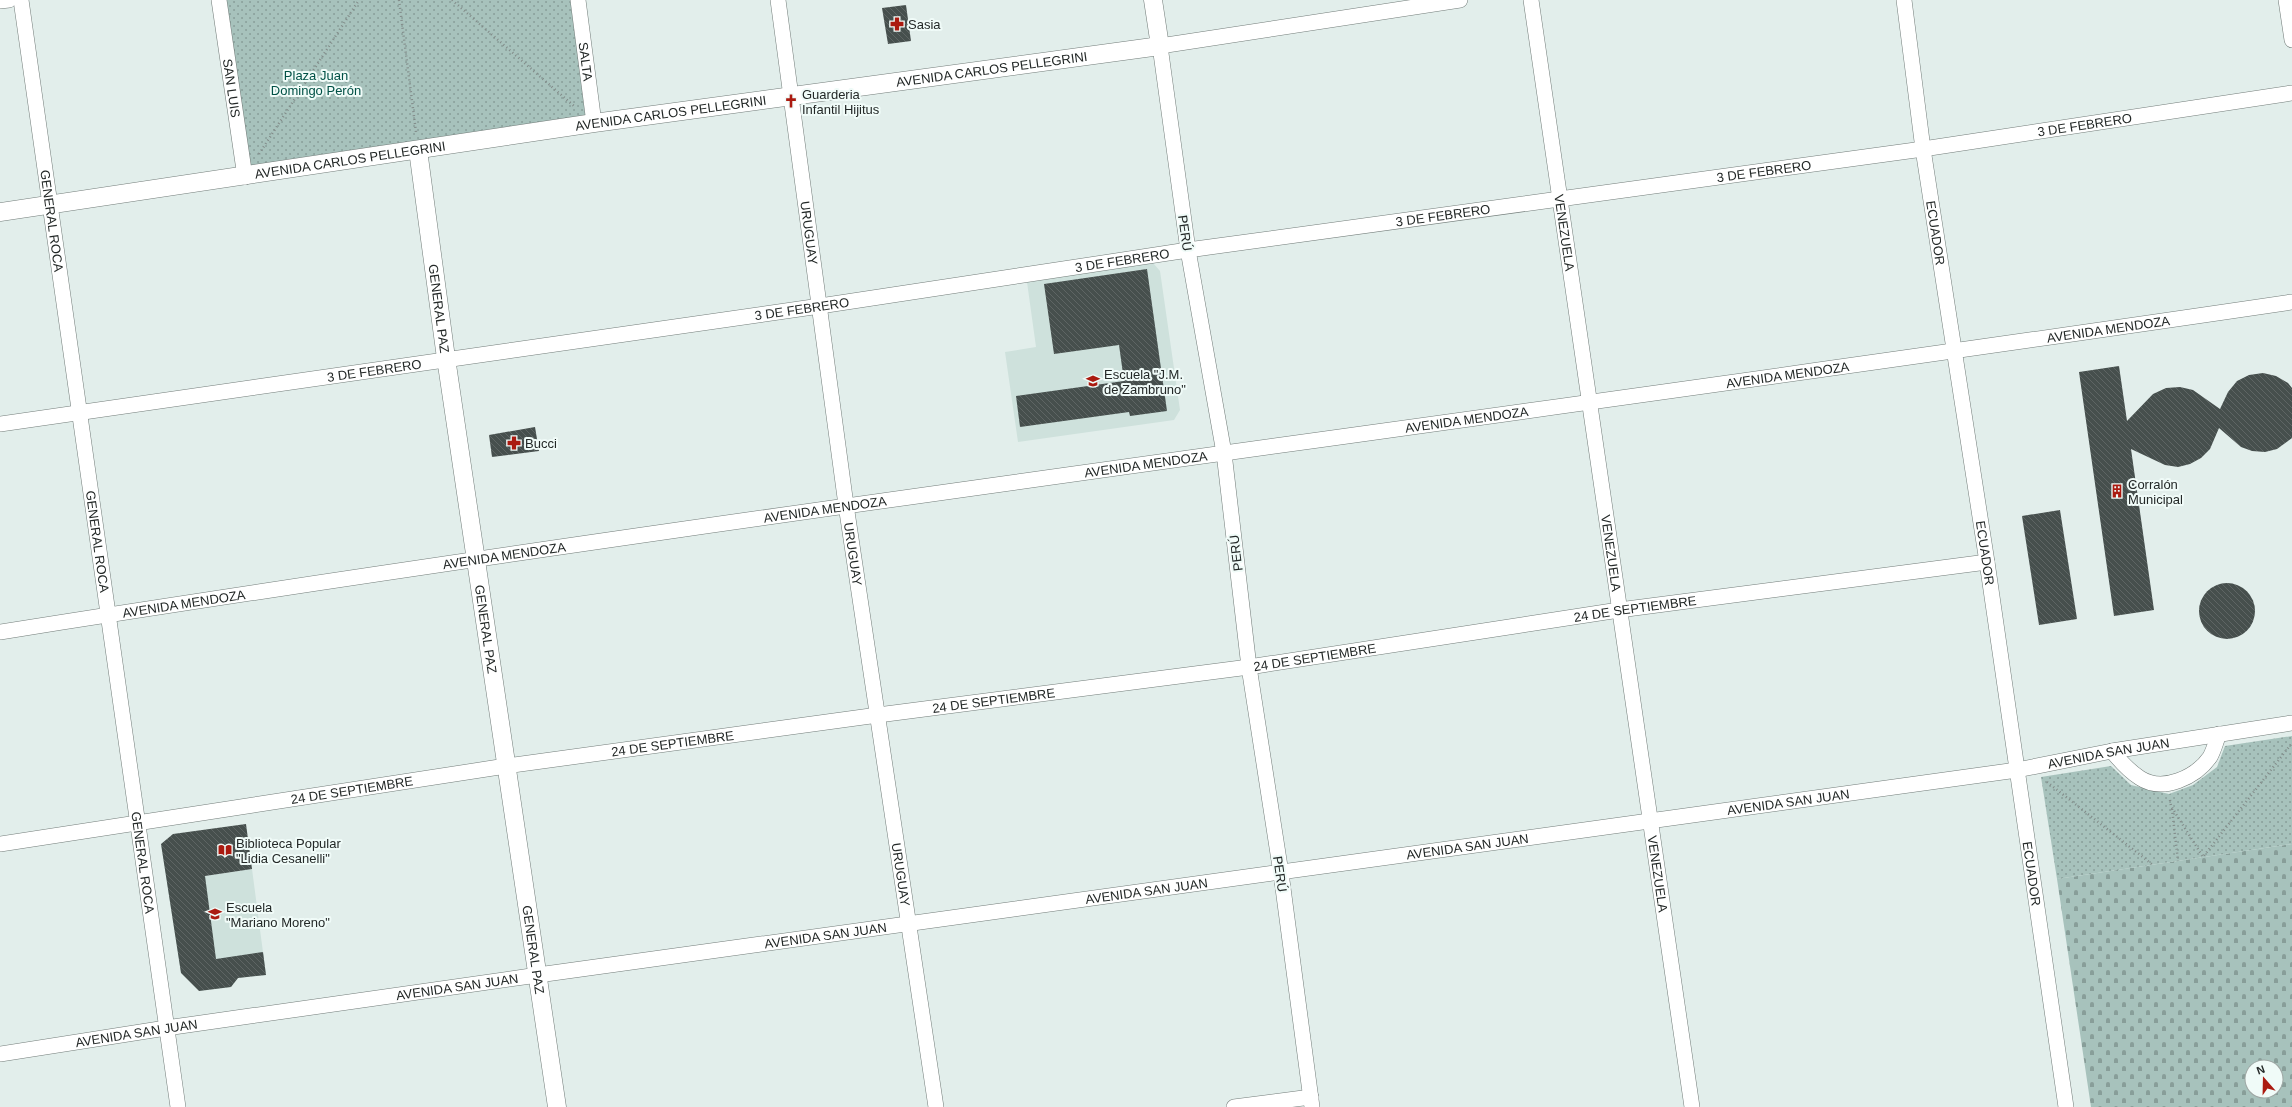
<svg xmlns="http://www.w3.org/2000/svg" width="2292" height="1107" font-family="Helvetica,sans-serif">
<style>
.built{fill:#cee1dc}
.cemetery{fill:url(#cemetery-stones);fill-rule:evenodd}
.park{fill:url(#park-dots)}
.building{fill:url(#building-back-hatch)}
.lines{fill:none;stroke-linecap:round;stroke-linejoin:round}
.minor-casing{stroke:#727c79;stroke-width:16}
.tertiary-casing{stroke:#727c79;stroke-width:19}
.path{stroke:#818a88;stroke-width:2.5;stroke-dasharray:1 3;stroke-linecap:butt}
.minor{stroke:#fff;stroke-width:15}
.tertiary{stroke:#fff;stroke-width:18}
.labels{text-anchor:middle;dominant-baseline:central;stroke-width:4;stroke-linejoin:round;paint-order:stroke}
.poi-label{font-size:13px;fill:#232827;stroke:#f0fbf8;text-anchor:start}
.street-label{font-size:13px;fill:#232827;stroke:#f0fbf8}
.park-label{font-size:13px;fill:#005045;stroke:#f0fbf8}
</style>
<defs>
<pattern id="cemetery-stones" width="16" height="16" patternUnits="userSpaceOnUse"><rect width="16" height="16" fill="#a7c2bc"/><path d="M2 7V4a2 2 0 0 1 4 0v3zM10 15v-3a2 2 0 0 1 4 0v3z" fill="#889e99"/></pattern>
<pattern id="park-dots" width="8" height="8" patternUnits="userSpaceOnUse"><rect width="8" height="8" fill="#a7c2bc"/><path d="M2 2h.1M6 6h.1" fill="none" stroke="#889e99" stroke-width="1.8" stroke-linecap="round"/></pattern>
<pattern id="building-back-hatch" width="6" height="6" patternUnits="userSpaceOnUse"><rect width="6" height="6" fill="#464f4d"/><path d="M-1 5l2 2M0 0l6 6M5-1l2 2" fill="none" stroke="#5e6564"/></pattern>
</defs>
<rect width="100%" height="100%" fill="#e2eeeb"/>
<g class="built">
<polygon points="1153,263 1160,271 1180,410 1174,420 1018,442 1005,352 1036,347 1027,282"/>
<polygon points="161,844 205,876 252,869 266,975 238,978 231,987 199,991 181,973"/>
</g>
<path class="cemetery" d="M 2292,844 L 2292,1107 L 2091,1107 L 2057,879 ZM 2252,1067 L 2276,1067 L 2276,1091 L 2252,1091 Z"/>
<g class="park">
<polygon points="219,0 578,0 594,123 245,177"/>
<polygon points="2292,736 2292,844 2057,879 2041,777 2111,766 2131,785 2169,794 2193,785 2217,767 2225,746"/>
</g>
<g class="building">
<polygon points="906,5 911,41 888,44 882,8"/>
<polygon points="1147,269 1167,411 1130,416 1129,412 1020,427 1016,396 1124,381 1119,345 1054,354 1044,284"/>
<polygon points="2119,366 2127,421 2153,394 2166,388 2180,387 2193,390 2220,409 2228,392 2237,381 2249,375 2263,373 2276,376 2288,383 2292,388 2292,438 2277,449 2265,452 2252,451 2241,447 2219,428 2210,449 2201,458 2190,464 2178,467 2165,465 2131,449 2154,610 2114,616 2079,372"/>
<polygon points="535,427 539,451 492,457 489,435"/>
<polygon points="2060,510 2077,619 2039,625 2022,516"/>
<circle cx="2227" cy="611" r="28"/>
<polygon points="246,824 252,869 205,876 216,959 263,952 266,975 238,978 231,987 199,991 181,973 161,844 173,834"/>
</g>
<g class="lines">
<g class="minor-casing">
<g id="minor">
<path id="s1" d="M 21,0 L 178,1107"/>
<path id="s2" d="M 219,0 L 245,177"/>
<path id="s3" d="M 578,0 L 594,123"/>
<path id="s4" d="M 778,0 L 846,505 L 936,1107"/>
<path id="s5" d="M 1531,0 L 1692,1107"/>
<path id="s6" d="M 1904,0 L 1923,149 L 1987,562 L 2066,1107"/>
<polyline points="2286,0 2292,40"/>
<polyline points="0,1 9,0"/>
<path id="s7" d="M 0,424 L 820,306 L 1188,250 L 1923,149 L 2292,93"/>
<path id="s8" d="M 0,632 C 762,511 1528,415 2292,302"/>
<path d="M 2112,751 C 2120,761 2129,771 2140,778 C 2163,793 2196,777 2210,757 C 2214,750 2216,741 2219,734"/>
<path id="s9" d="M 0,844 L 506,766 L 878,715 L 1249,667 L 1619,610 L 1987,562"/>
<path id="s10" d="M 0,1054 L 166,1028 L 538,975 L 2017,770 L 2112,751 L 2292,723"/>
<polyline points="1234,1107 1311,1097"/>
<polyline points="1312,1107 1281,873 1249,667 1224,453 1188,250 1160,46 1460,0"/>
</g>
</g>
<g class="tertiary-casing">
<g id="tertiary">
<path id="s11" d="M 418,150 L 446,358 L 557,1107"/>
<path id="s12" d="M 0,212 L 594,123 L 1160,46 L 1153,0"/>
</g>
</g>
<g class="path">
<polyline points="399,0 416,132"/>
<polyline points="452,0 574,106"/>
<polyline points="259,154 359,0"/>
<polyline points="2047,782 2153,865"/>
<polyline points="2170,800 2171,806 2203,857 2292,743"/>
<polyline points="2172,809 2178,861"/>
</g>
<use href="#minor" class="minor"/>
<use href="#tertiary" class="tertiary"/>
</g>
<defs>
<g id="pharmacy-bare" transform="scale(1.08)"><path d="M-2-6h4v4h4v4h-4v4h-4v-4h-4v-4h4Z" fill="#ab1a10" stroke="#f0fbf8" stroke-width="2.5" paint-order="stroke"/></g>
<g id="church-bare" transform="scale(1.08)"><path d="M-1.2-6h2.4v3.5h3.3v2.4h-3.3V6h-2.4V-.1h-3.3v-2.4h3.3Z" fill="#ab1a10" stroke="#f0fbf8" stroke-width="2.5" paint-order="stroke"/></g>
<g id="school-bare" transform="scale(1.08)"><path d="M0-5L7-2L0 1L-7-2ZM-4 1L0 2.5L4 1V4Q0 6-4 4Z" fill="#ab1a10" stroke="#f0fbf8" stroke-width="2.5" paint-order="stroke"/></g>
<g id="building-bare" transform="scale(1.08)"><path d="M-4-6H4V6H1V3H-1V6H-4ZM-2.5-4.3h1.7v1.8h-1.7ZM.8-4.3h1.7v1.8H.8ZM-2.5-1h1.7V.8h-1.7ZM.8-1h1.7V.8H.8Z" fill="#ab1a10" stroke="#f0fbf8" stroke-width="2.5" paint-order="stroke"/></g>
<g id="library-bare" transform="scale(1.08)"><path d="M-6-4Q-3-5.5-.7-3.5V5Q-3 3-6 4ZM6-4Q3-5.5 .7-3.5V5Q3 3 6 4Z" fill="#ab1a10" stroke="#f0fbf8" stroke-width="2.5" paint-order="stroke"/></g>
</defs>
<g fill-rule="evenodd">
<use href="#pharmacy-bare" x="897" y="24"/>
<use href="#church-bare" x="791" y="101"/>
<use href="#school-bare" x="1093" y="381"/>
<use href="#pharmacy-bare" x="514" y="443"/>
<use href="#building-bare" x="2117" y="491"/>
<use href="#library-bare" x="225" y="850"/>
<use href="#school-bare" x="215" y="914"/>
</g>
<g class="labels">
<g class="poi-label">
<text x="908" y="24">Sasia</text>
<text x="802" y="94">Guarderia<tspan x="802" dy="15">Infantil Hijitus</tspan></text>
<text x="1104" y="374">Escuela "J.M.<tspan x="1104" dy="15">de Zambruno"</tspan></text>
<text x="525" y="443">Bucci</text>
<text x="2128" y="484">Corralón<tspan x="2128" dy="15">Municipal</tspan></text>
<text x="236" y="843">Biblioteca Popular<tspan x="236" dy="15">"Lidia Cesanelli"</tspan></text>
<text x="226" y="907">Escuela<tspan x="226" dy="15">"Mariano Moreno"</tspan></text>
</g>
<g class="street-label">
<text stroke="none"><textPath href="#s3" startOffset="62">SALTA</textPath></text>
<text stroke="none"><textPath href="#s12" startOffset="1002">AVENIDA CARLOS PELLEGRINI</textPath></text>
<text stroke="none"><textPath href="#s2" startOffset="89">SAN LUIS</textPath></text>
<text stroke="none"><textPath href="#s12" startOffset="678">AVENIDA CARLOS PELLEGRINI</textPath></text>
<text stroke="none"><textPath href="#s7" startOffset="2106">3 DE FEBRERO</textPath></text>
<text stroke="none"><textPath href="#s12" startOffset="354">AVENIDA CARLOS PELLEGRINI</textPath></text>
<text stroke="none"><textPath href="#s7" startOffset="1782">3 DE FEBRERO</textPath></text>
<text stroke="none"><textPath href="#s7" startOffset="1458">3 DE FEBRERO</textPath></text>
<text stroke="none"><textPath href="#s1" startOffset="223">GENERAL ROCA</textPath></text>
<text stroke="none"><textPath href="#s4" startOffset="235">URUGUAY</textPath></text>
<text transform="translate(1185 233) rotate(82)">PERÚ</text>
<text stroke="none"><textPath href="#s5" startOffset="235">VENEZUELA</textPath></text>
<text stroke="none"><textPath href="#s6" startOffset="235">ECUADOR</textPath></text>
<text stroke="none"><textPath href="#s7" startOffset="1134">3 DE FEBRERO</textPath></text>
<text stroke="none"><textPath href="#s11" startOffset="160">GENERAL PAZ</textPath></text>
<text stroke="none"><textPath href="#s7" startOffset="810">3 DE FEBRERO</textPath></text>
<text stroke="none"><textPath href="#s8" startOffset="2130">AVENIDA MENDOZA</textPath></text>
<text stroke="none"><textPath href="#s7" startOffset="378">3 DE FEBRERO</textPath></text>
<text stroke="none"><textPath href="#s8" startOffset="1806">AVENIDA MENDOZA</textPath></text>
<text stroke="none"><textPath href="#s8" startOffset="1482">AVENIDA MENDOZA</textPath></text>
<text stroke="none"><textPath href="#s8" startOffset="1158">AVENIDA MENDOZA</textPath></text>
<text stroke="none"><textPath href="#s8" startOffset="834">AVENIDA MENDOZA</textPath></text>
<text stroke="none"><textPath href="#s1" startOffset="547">GENERAL ROCA</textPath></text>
<text transform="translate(1236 553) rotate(-97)">PERÚ</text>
<text stroke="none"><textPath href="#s6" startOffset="559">ECUADOR</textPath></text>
<text stroke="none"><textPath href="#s4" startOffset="559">URUGUAY</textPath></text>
<text stroke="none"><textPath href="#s5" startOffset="559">VENEZUELA</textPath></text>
<text stroke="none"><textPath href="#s8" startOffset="510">AVENIDA MENDOZA</textPath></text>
<text stroke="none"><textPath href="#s8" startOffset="186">AVENIDA MENDOZA</textPath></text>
<text stroke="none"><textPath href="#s9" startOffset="1652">24 DE SEPTIEMBRE</textPath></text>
<text stroke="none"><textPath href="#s11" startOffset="484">GENERAL PAZ</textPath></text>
<text stroke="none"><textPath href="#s9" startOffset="1328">24 DE SEPTIEMBRE</textPath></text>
<text stroke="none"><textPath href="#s9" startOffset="1004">24 DE SEPTIEMBRE</textPath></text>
<text stroke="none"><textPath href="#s9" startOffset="680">24 DE SEPTIEMBRE</textPath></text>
<text stroke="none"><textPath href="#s10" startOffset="2130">AVENIDA SAN JUAN</textPath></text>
<text stroke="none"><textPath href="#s9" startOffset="356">24 DE SEPTIEMBRE</textPath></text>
<text stroke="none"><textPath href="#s10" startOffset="1806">AVENIDA SAN JUAN</textPath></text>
<text stroke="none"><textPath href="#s10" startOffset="1482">AVENIDA SAN JUAN</textPath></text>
<text stroke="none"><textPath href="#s1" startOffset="871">GENERAL ROCA</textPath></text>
<text stroke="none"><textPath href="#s4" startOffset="883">URUGUAY</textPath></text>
<text transform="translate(1280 874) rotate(82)">PERÚ</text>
<text stroke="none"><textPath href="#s5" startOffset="883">VENEZUELA</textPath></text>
<text stroke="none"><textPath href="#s6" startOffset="883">ECUADOR</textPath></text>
<text stroke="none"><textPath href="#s10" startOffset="1158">AVENIDA SAN JUAN</textPath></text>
<text stroke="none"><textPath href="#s10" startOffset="834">AVENIDA SAN JUAN</textPath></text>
<text stroke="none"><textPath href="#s11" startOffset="808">GENERAL PAZ</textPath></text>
<text stroke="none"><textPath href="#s10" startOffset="462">AVENIDA SAN JUAN</textPath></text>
<text stroke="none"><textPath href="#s10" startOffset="138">AVENIDA SAN JUAN</textPath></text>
</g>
<g class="park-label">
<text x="316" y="75">Plaza Juan<tspan x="316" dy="15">Domingo Perón</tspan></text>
</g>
</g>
<g transform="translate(2264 1079) rotate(340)"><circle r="19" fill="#f0fbf8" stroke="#9ea7a4"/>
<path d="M0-3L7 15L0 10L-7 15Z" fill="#ab1a10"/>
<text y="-6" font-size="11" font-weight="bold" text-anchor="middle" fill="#232827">N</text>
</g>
</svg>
